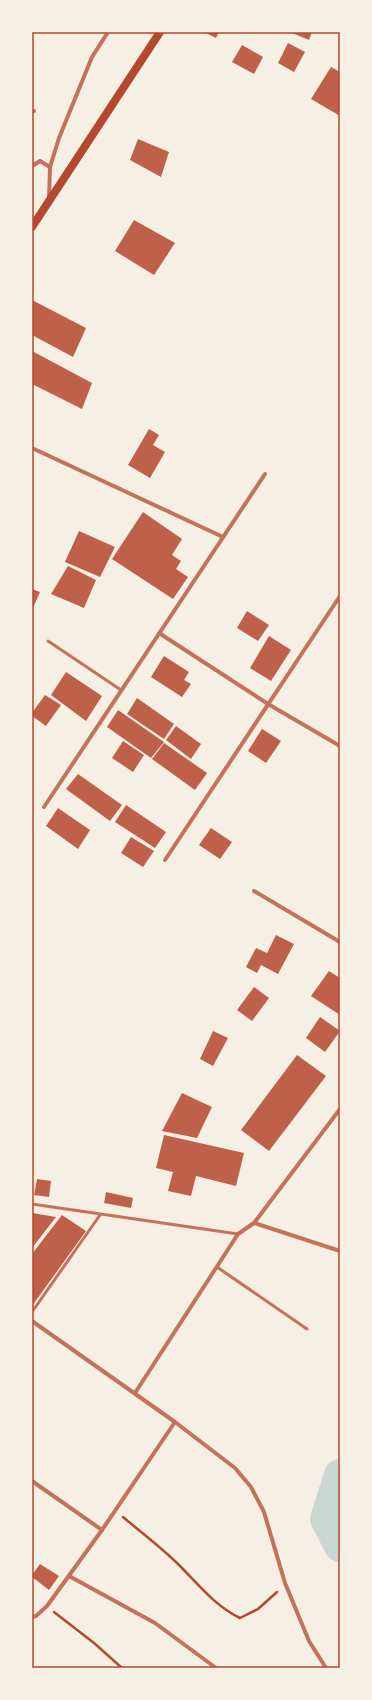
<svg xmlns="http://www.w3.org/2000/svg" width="372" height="1700" font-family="'Open Sans',sans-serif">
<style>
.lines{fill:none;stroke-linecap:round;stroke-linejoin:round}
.river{stroke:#c9d6d2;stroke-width:32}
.building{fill:#bf614a}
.path{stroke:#b5482f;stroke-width:2.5}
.service{stroke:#c5725c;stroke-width:3}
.minor{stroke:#c5725c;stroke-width:4}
.secondary{stroke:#b5482f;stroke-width:8}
.neatline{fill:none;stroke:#b5482f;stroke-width:1.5}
</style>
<rect width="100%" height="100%" fill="#f6efe4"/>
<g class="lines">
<polyline class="river" points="340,1475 326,1519 340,1546"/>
</g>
<g class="building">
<polygon points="204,32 219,32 216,38"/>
<polygon points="290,32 312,32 309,40"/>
<polygon points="288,43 305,52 294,72 278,63"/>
<polygon points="242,45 263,57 254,74 232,62"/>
<polygon points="331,67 340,72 340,116 311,99"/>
<polygon points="138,139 169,152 161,177 130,160"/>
<polygon points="134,220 175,243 154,275 115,251"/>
<polygon points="32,300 86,328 73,357 32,335"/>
<polygon points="32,351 92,383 82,409 32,384"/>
<polygon points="149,429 159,435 153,445 165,452 150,478 128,465"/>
<polygon points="143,512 182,539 172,555 181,561 176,569 188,577 173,599 112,559"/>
<polygon points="79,531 115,547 100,577 65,562"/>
<polygon points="68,566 96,580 84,608 51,594"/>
<polygon points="32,589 40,592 32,610"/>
<polygon points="247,611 269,625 258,641 237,628"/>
<polygon points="269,636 291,650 271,681 250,668"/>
<polygon points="164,656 189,672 184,680 191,684 182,697 151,677"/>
<polygon points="66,672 102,696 86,721 51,695"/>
<polygon points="45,695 61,705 46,726 32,716 32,713"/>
<polygon points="137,698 174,724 164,739 127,714"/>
<polygon points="118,710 164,742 151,758 107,727"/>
<polygon points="176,726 201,744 191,759 166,740"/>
<polygon points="262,729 281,741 266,763 248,751"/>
<polygon points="123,741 144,755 133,772 112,758"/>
<polygon points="164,743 207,773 195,790 152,759"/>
<polygon points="78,774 122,805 110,821 66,789"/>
<polygon points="126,805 166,832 155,848 115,822"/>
<polygon points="58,808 90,830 78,849 46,826"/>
<polygon points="211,828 232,842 220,859 199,845"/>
<polygon points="131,837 154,851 143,867 121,853"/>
<polygon points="276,935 294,944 278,974 261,965 257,973 246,967 256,948 267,953"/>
<polygon points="329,971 340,978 340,1015 311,996"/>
<polygon points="254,987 269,998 252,1021 237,1010"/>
<polygon points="320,1017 340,1031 325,1052 306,1038"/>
<polygon points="213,1031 228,1038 213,1066 200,1059"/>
<polygon points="297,1055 326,1076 269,1151 241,1130"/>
<polygon points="182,1093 212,1107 197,1138 162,1131"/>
<polygon points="164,1135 244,1153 236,1186 196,1176 191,1196 168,1191 173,1172 156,1168"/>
<polygon points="37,1179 51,1181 49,1197 34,1195"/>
<polygon points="106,1192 133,1198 131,1208 104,1203"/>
<polygon points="32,1213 56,1217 32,1248"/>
<polygon points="62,1215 86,1231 32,1306 32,1254"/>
<polygon points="40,1564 59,1576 49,1590 32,1577 32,1575"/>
</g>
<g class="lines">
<g class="path">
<path d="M 123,1517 C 142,1533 162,1548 179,1565 C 198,1584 215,1606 240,1618 L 258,1609 L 277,1592"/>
<polyline points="54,1612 94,1643 122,1668"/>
</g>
<g class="service">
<polyline points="48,641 121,690"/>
<polyline points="32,1204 238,1234"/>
<polyline points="217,1267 307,1329"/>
<polyline points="32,1312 100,1215"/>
</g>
<g class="minor">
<polyline points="32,110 34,111"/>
<polyline points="32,166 40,161 50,167"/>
<polyline points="49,199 50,167 59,138 92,57 108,32"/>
<polyline points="32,448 223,537"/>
<polyline points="159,633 268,704 340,746"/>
<polyline points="44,807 265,474"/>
<polyline points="165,860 340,596"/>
<polyline points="254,891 340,942"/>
<polyline points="254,1223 340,1251"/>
<polyline points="32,1321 175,1422 235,1468 251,1487 264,1512 285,1583 309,1641 326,1668"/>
<polyline points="135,1393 238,1234 254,1223 340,1109"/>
<polyline points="32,1481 102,1530"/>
<polyline points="69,1576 155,1623 216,1668"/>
<polyline points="32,1617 36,1616 47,1606 102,1530 175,1422"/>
</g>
<polyline class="secondary" points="32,227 160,32"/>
</g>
<rect width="372" height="1700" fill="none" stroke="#f6efe4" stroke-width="66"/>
<rect x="33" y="33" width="306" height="1634" class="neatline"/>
</svg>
